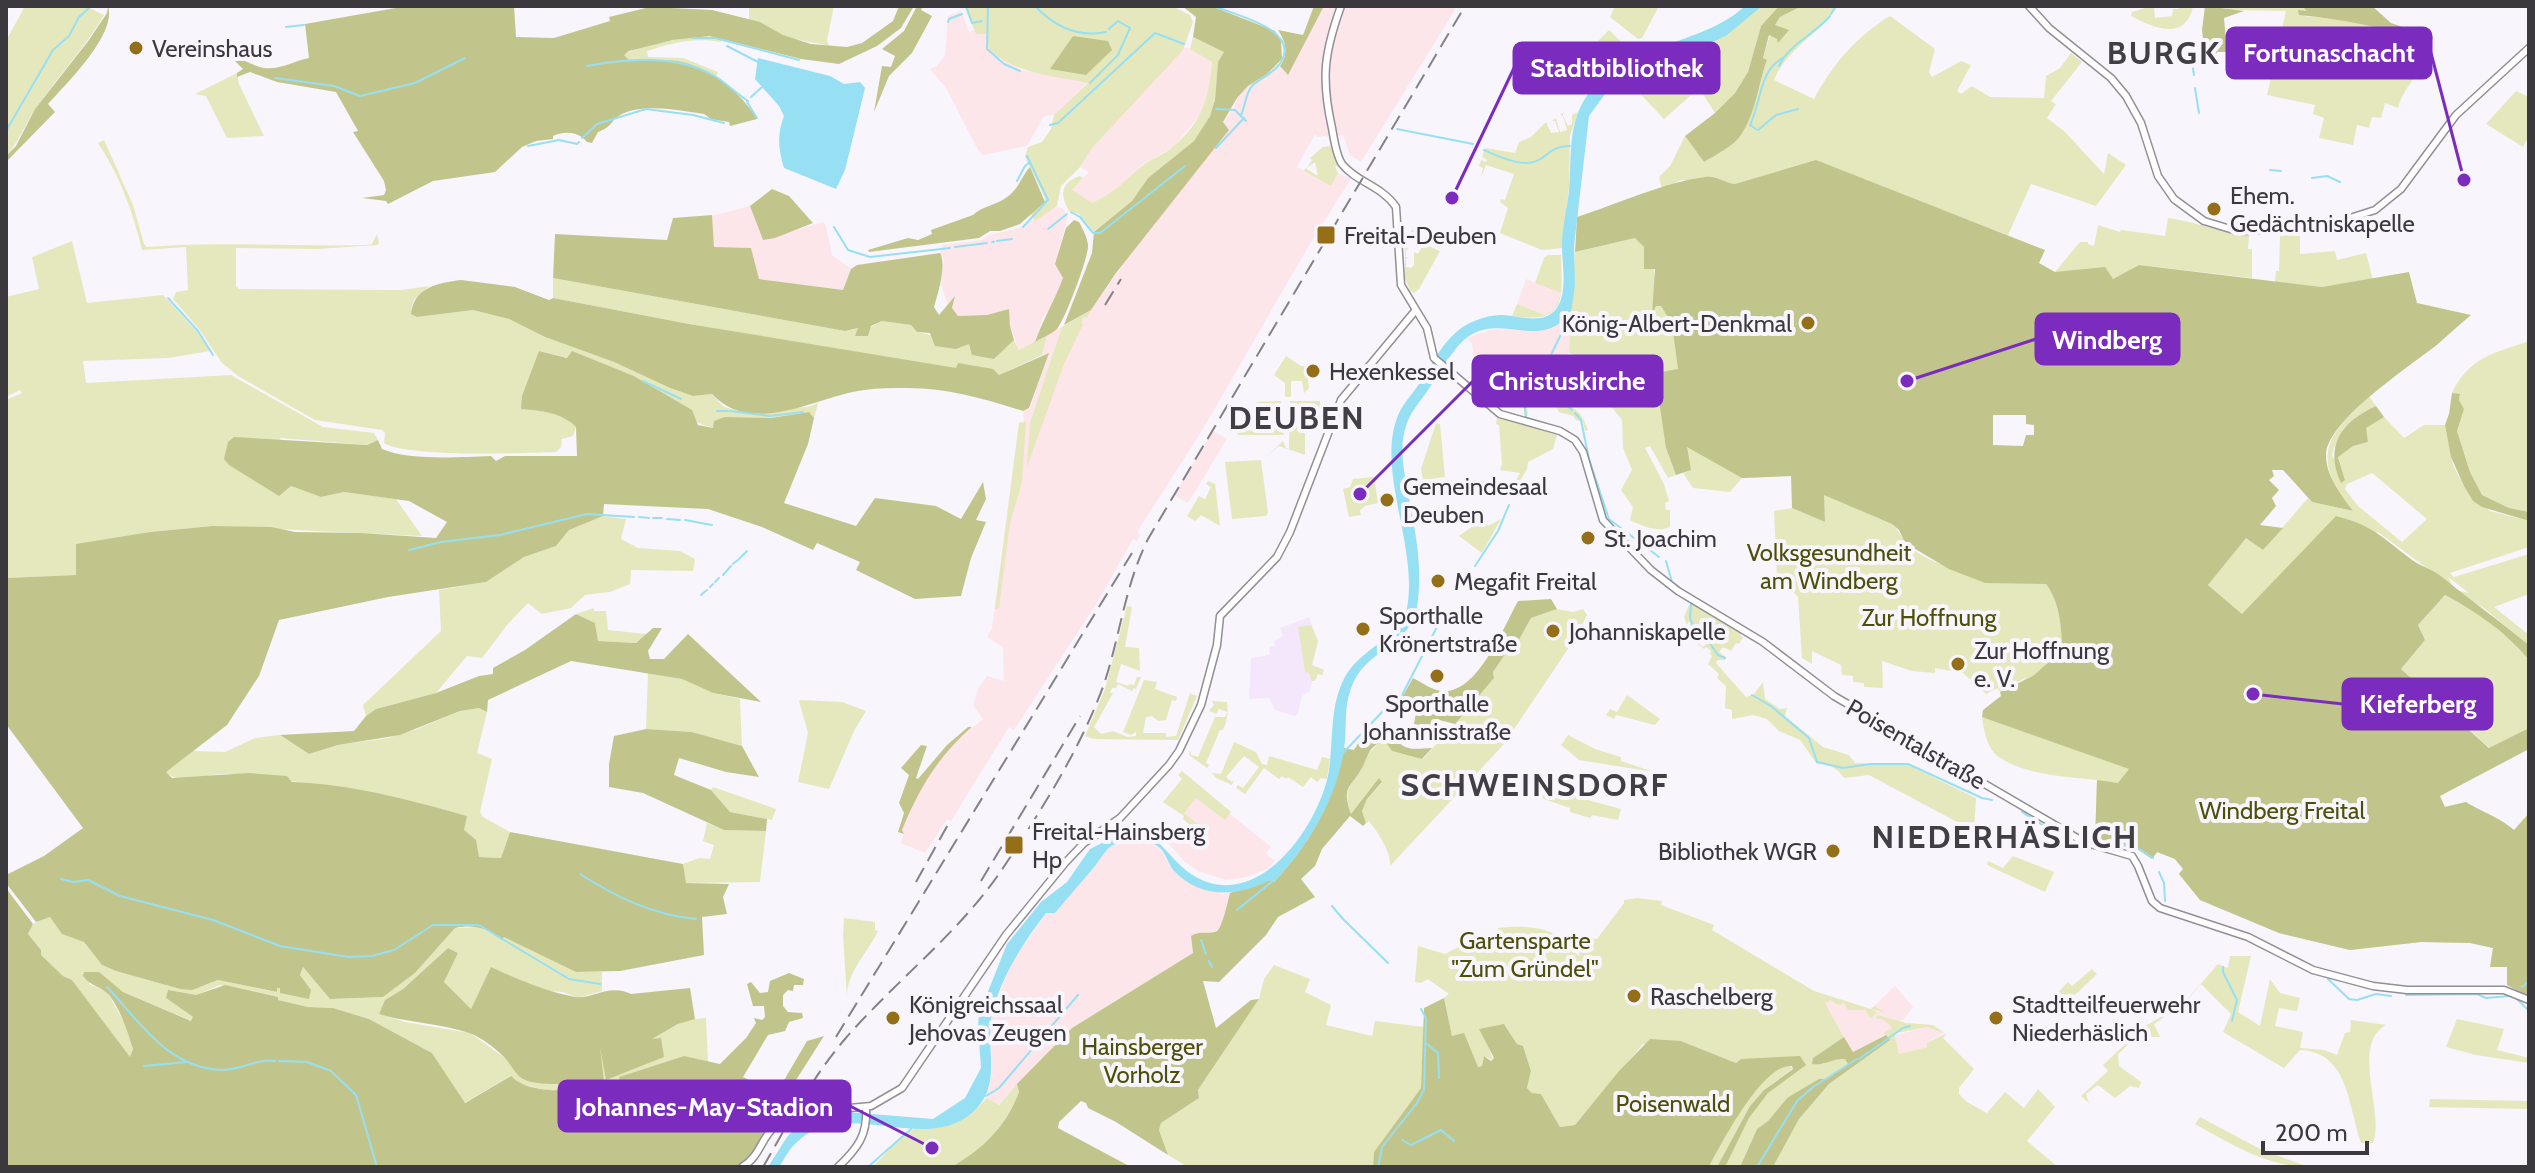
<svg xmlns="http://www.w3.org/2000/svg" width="2535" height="1173" font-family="Cabin,sans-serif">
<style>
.industrial{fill:#fce6e9}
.medical{fill:#f4e7fb}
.green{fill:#e5e8bd;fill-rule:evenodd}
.forest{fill:#c2c58b;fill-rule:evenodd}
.water{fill:#97e0f3}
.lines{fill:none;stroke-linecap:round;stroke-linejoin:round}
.stream{stroke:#97e0f3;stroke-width:2}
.secondary-casing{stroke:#928f96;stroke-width:9}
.secondary{stroke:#fff;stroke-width:6}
.rail{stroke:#848187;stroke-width:2;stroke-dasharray:16 8;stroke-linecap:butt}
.poi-dot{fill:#946f17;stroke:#f8f5fd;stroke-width:3}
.labels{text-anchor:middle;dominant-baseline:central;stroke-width:8;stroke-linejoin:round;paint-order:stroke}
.poi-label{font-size:24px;fill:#3b393d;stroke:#f8f5fd;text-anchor:start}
.park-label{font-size:24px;fill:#4e4f09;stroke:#f8f5fd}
.street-label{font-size:24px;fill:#3b393d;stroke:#f8f5fd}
.district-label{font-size:32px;font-weight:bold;letter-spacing:2px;fill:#413e44;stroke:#f8f5fd}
.leader{fill:none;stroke:#7b2cbf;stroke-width:3}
.callout-dot{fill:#7b2cbf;stroke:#f8f5fd;stroke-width:3}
.callout{fill:#7b2cbf;stroke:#7b2cbf;stroke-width:3}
.callout-label{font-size:26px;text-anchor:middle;font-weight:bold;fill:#fff}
</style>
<rect width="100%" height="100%" fill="#f8f5fd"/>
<g class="industrial">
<polygon points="1324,6 1453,6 1455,10 1361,162 1350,155 1343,135 1330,138 1325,136 1317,137 1315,134 1297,167 1331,185 1338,173 1347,177 1352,177 1308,247 1203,429 1137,532 1140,535 1137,541 1133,539 1098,601 1014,730 1009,727 951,821 947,819 925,853 901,843 904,832 901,830 924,782 950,746 983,719 973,705 979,687 987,676 1004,681 1003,647 987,637 992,628 1019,423 1024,422 1023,411 1030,408 1048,354 1042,355 1047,335 1091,310 1233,109 1237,98 1248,86 1278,64 1288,74"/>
<polygon points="961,11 969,32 974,30 987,34 1020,70 1088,82 1054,115 1044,116 1027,146 983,155 978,150 946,88 930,69 937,66 945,55 948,16"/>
<polygon points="1183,48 1189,48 1212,62 1210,89 1202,112 1173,147 1143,164 1116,191 1092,204 1079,197 1072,190 1089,172 1080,167 1092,148"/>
<polygon points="750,206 763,240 823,222 826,226 832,255 851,269 843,290 759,279 714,247 712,216"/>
<polygon points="1055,207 1062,208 1068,216 1055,264 1063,278 1054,304 1043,317 1035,342 1019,350 1010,326 1009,309 987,315 958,316 952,308 955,297 948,305 941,285 944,260 940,253 942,245 982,240 989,235 1019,228"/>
<polygon points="1526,279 1561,293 1555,309 1545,315 1517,304"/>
<polygon points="1559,324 1570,324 1569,353 1564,372 1557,379 1554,377 1526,393 1509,395 1508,390 1493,391 1492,379 1509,376 1509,371 1485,372 1483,358 1474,358 1472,343 1467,338 1493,329 1542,331"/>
<polygon points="1213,431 1227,439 1188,503 1174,495"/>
<polygon points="1196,798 1225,819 1230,814 1271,847 1266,854 1275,861 1267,869 1247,877 1226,880 1198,871 1185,862 1162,836 1168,831 1177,838 1183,833 1187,835 1196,824 1183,813"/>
<polygon points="1137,839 1151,843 1161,850 1172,869 1222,894 1230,893 1221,927 1216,931 1191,936 1193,953 1072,1028 998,1105 987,1098 992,1072 990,1023 995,1003 1013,961 1046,913 1055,913 1110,847"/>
<polygon points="1895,986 1913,1007 1903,1020 1898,1021 1877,1015 1894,1022 1892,1028 1885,1035 1853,1052 1825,1003 1830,1000 1838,1005 1844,1003 1851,1008 1876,1012 1871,1009"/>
<polygon points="1927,1027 1945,1032 1927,1043 1927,1047 1899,1054 1895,1035"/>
</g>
<polygon class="medical" points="1309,617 1318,641 1312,665 1324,670 1322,675 1318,674 1312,681 1310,691 1302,696 1298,714 1295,716 1275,710 1269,698 1249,699 1251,658 1270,655 1269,647 1275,646 1274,641 1283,636 1280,628"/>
<g class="green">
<path d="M 25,6 L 85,6 L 104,15 C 84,49 58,76 36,108 C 25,124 19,142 6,156 L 6,41 Z"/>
<path d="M 749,6 L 834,6 L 827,40 L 829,46 C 815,42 800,41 785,36 C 772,31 763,23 749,21 Z"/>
<path d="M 964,6 L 1172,6 L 1190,15 L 1193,22 L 1183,50 L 1092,148 L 1080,167 L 1061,186 L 1057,206 L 1035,221 L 1031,214 L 1045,202 L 1045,198 L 1025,157 L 1028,147 L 1042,142 L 1051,129 L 1054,115 L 1088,83 C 1050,75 1020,75 989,50 L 986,34 L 976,34 Z"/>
<polygon points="1615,6 1659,6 1642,38 1638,39 1610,17"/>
<polygon points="1762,6 1779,6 1761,26 1748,72 1735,93 1715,113 1699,88 1664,119 1627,80 1727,34"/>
<path d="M 1802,6 L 1838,6 C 1819,35 1787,48 1774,80 L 1814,99 C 1832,65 1857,36 1890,16 L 1935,49 L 1929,72 L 1932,77 L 1961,61 L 1971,65 L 1957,91 L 1961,94 L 1972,86 L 1990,97 L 2044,98 L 2046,76 L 2060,68 L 2071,53 L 2082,62 L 2051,101 L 2056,104 L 2047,118 L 2065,132 L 2104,174 L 2108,153 L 2126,165 L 2096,206 L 2031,184 L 2008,235 L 1878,186 L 2052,276 L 2415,304 L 1804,308 L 1798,326 L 2202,583 L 2445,807 L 2466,802 C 2485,814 2496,815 2514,831 L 2529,997 L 2507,985 L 2507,967 L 2490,967 L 2493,948 L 2470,943 L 2421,942 L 2350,950 L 2279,933 L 2200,900 L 2179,874 L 2183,869 L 2175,859 L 2157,852 L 2152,859 L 2136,848 L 2095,842 L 2097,780 C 2067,777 2025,775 1999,757 C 1987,749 1984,731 1982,717 L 1985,718 L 2027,677 L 2000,692 L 1998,688 L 1986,694 L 1963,673 L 1935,668 L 1935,673 L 1912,671 L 1882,661 L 1883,688 L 1864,687 L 1864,683 L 1853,682 L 1853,676 L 1842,675 L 1841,665 L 1812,651 L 1812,664 L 1802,658 L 1798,597 L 1777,576 L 1774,511 L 1792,508 L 1825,522 L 1823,494 L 1892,524 C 1899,530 1901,538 1907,544 C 1934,573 2008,578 2046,584 C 2059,601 2061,624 2062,644 L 2048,658 L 2068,644 L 2071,631 L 2066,624 L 2069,618 L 2073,618 L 2078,592 L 2069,590 L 2072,582 L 2078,583 L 2084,566 L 1908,506 L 1791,476 L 1742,478 L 1730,492 L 1693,488 L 1683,473 L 1691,470 L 1686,447 L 1666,448 L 1676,475 L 1668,478 L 1650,446 L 1645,448 L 1664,484 L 1669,501 L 1665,503 L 1666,510 L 1670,510 L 1670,527 C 1658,533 1642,526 1630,520 L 1633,507 L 1621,490 L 1632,470 L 1623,448 L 1622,420 L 1609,404 L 1590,361 L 1569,353 L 1570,324 L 1559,324 L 1571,314 L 1575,252 L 1635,238 C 1657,255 1655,281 1656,306 L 1661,306 L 1671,322 L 1704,177 L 1695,181 L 1681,180 L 1662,189 L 1659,177 L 1670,166 L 1685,136 L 1704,162 C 1715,154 1734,146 1741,135 C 1756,113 1758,85 1767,61 L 1763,58 L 1770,35 L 1777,39 L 1782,29 L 1774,26 L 1780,17 Z"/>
<path d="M 2152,6 L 2154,6 L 2155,18 L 2172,16 L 2173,9 L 2179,9 L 2180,6 L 2193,6 C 2186,42 2153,28 2131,16 L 2132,12 Z"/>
<path d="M 2222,6 L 2303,6 L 2307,9 L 2303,12 L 2304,16 L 2358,21 L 2426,40 L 2431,46 C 2424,72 2405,83 2398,108 L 2385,103 L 2381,118 L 2372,117 L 2369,128 L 2357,125 L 2353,145 L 2319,138 L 2324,118 L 2313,114 L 2315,105 L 2267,95 L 2286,11 L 2229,10 Z"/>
<polygon points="1609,30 1625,46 1631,41 1635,47 1624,58 1605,69 1606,71 1588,80 1585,75 1589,71 1579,60"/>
<path d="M 699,35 L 721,38 L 721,42 C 696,37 671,43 647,51 L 648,57 L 683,58 L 718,72 L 716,77 L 684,63 L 630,61 L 624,58 L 624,54 L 641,47 Z"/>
<path d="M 1193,37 L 1225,52 L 1218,62 L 1215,100 L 1210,116 L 1194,141 L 1148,178 L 1132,201 L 1094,232 L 1079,214 L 1069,211 C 1060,195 1060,183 1080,176 L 1083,178 L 1072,190 L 1092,203 C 1116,192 1123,182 1142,166 C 1150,159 1161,156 1169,150 C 1201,125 1209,100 1212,62 L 1190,49 Z"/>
<polygon points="237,73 239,84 264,136 227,138 206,96 195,94"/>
<polygon points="2516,91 2529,97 2529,136 2523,147 2486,124"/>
<polygon points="1564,112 1563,115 1568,126 1572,124 1572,115 1578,112 1570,136 1569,187 1562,248 1542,250 1500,233 1508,208 1500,202 1501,199 1505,200 1514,174 1486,165 1481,178 1483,168 1479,166 1481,160 1486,162 1487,160 1482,157 1485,148 1515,153 1519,142 1531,137 1546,122 1551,133 1559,132 1555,121 1552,121 1556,118 1560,132 1567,130 1563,116 1560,115"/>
<path d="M 104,140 L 133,205 L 144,244 L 147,247 C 220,241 293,247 366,245 L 372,244 L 377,234 L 379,243 L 377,245 L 317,249 L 236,248 L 236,286 L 239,289 L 402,290 L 429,286 L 414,300 L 411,309 L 417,317 L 473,310 L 509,319 L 545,337 L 614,362 L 670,388 L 693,396 L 712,394 L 724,407 L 740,411 L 808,407 L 818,403 L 814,418 L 808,412 L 771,418 L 725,417 L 714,428 C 683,422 664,392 636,377 C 615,366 565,358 540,351 L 522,409 C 542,411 561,412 576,427 L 573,436 L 562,439 L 561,447 L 556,452 C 522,453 409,458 384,443 L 385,433 L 382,430 L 315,420 L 238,376 L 222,363 L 199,329 L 173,299 L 176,292 L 188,290 L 186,247 L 142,250 C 133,212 120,176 98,143 Z"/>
<polygon points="1330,146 1333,149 1339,165 1335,167 1338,173 1331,186 1304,171 1305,168 1318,176 1315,162 1307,168 1312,160 1310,158 1323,147"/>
<path d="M 2168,218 C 2196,222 2221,233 2249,235 L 2248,249 L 2252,249 L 2252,278 L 2140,265 L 2113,279 L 2055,272 L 2080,242 L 2088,242 L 2088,244 L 2094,246 L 2098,225 L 2120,232 L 2121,230 L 2165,236 Z"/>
<path d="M 1416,227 C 1426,241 1424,245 1440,251 L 1419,289 L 1414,293 L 1410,291 L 1405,278 L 1405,235 L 1408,239 L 1405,241 L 1408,249 L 1406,250 L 1406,257 L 1408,257 L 1406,259 L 1406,267 L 1411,268 L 1414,265 L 1414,252 L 1418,254 L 1422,247 L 1413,243 L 1411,231 Z"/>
<polygon points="2300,233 2300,254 2335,251 2337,260 2366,253 2373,280 2322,287 2275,282 2276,271 2279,271 2280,236"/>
<polygon points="72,241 87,303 163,295 197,332 210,351 168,358 83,361 86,383 231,375 323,427 374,433 378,440 367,445 280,438 291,486 321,497 344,492 396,499 422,536 212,526 150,532 127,537 77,575 6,578 6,400 22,393 20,390 6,397 6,297 39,289 32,257"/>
<path d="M 1548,255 L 1561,255 C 1562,300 1567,324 1512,316 L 1517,304 L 1545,315 L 1555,309 L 1561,293 L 1535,283 L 1544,258 Z"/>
<polygon points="553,278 845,331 859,328 855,336 882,321 911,325 917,332 969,344 994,359 1014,340 1019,350 1047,335 1042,355 999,375 958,364 956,369 689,324 553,298"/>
<polygon points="1091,310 1087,318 1084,317 1081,322 1083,324 1064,364 1027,467 1030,423 1062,327"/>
<path d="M 2529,341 L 2529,512 L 2509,508 L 2482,495 L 2470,472 L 2457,431 L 2464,409 L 2459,400 L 2460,395 L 2452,393 C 2469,357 2494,353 2529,341 Z"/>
<polygon points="1286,356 1301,366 1306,366 1309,388 1304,393 1302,381 1291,381 1291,397 1285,397 1285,383 1274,375"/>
<path d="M 1548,371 C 1558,378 1562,394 1569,406 C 1580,410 1584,419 1588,430 L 1585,431 L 1583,422 L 1576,420 L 1573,416 L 1559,412 L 1555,405 L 1532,398 L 1526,402 L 1528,415 L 1525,416 L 1522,394 L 1520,394 L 1531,382 Z"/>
<path d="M 2369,396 L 2376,406 C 2356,415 2337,433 2332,455 L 2345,480 L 2338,456 L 2353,446 L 2368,442 L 2365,428 L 2384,417 L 2404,438 L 2424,425 L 2445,425 L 2453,465 L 2464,486 L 2490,511 L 2529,521 L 2529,547 L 2450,573 L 2454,577 L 2529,554 L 2529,594 L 2494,607 L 2529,635 L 2529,645 L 2485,609 L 2458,592 L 2456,590 L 2469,593 L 2448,577 L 2454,588 L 2378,532 L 2242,614 L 2208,585 L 2246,537 L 2263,550 L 2308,498 L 2312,502 L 2352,511 C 2347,502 2339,493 2334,483 C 2315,443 2342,424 2369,396 ZM 2372,473 L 2427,519 L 2402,542 L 2358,506 L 2345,489 L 2347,484 Z"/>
<polygon points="1281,401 1284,435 1237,435 1240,430 1262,431 1265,428 1266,411 1253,407 1257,402"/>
<polygon points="1290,401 1320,401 1321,429 1305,429 1305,455 1279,446 1266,457 1283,441 1286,448 1289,449"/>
<polygon points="1497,417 1557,435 1553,449 1528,462 1527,469 1520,481 1524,489 1518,492 1514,483 1520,473 1500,470 1502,464 1499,425 1496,424"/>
<polygon points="1026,421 1022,482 1010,523 999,608 995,609 1019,423"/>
<polygon points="1436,423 1440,424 1445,477 1423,480 1421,469"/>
<polygon points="1261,460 1268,513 1266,516 1232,519 1225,462"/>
<polygon points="1374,477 1378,503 1365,506 1360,510 1361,515 1349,517 1343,489 1350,487 1353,479"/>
<polygon points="1208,481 1215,484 1220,526 1201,515 1195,521 1187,516 1199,496 1205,499 1211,487 1206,484"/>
<polygon points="603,516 626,519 621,539 638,548 680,551 695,559 693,571 631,570 630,584 610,592 585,595 571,608 542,614 528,603 507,625 482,658 467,656 436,693 376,709 366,716 363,705 441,631 439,590 486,582 524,557 556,546 569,530"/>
<polygon points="1483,519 1488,526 1501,519 1482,553 1459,536"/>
<path d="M 2445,595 C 2465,606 2521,638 2529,660 C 2533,670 2529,714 2529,728 L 2490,748 L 2401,669 L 2425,640 L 2418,625 Z"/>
<path d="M 1692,604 L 1741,632 L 1740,635 L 1743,637 L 1739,644 L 1736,643 L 1731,651 L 1723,647 L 1719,652 L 1726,657 L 1725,660 L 1717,660 L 1716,663 L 1746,697 L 1754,694 L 1763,682 L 1765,699 L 1780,709 L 1787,708 L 1785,716 L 1823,747 L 1849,755 L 1855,763 L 1908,765 L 1976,798 L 1974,831 L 1869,775 L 1844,778 C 1837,768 1830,764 1817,764 L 1800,740 L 1779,731 L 1767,719 L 1753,715 L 1732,719 L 1732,710 L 1725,708 L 1726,686 L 1717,678 L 1719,674 L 1708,664 L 1712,656 L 1710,654 L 1711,651 L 1706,647 L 1704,649 L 1691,639 L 1689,629 L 1696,637 L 1694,640 L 1703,647 L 1707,643 L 1692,631 L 1689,621 L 1687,625 L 1684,617 L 1689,605 Z"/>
<polygon points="1127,606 1132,607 1125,647 1139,648 1140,671 1121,664 1116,682 1128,686 1129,684 1134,685 1137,677 1141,677 1136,689 1134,688 1132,691 1118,684 1116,688 1112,688 1110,693 1113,693 1094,727 1101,734 1113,731 1128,737 1136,736 1136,732 1131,735 1123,732 1144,680 1157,682 1155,689 1177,697 1176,701 1172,700 1166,720 1158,721 1152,716 1146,717 1143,733 1166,733 1166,737 1176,736 1190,693 1197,696 1178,740 1094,739 1085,736 1105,689"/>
<polygon points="594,608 594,611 606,611 608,630 647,634 636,643 598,641 595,623 576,614"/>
<path d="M 1557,609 L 1573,612 L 1583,609 L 1587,615 L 1574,640 L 1504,744 L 1390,866 C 1391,852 1379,834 1369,821 L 1366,823 L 1362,811 L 1367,799 L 1382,783 L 1380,779 L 1351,815 C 1339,779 1362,783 1364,758 L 1382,740 L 1385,741 L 1392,751 L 1423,759 L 1494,678 L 1493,672 L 1508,650 L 1514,649 L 1531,618 Z"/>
<polygon points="1311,625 1318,641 1312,665 1324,670 1322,675 1318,674 1315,681 1312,681 1309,673 1305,672 1298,627"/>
<polygon points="648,673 682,679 713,693 740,699 742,746 692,732 646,729"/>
<polygon points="1627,695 1660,719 1655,725 1616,715 1614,719 1606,715 1610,709 1617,712"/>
<polygon points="801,700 842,702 866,711 854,731 829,789 798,782 808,733 799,701"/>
<path d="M 1212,701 L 1227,702 C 1228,711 1228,719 1223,730 L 1220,730 L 1206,763 L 1209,765 L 1207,768 L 1189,755 L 1191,750 L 1191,755 L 1198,757 L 1215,717 L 1225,717 L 1227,712 L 1219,709 L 1216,714 L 1209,711 L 1214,705 Z"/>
<path d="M 479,708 L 487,712 L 477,753 L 492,759 L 480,812 L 483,817 L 510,832 L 501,858 L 479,857 L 463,830 L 467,816 C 389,794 311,782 231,774 C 209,772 183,787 165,772 L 193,751 L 225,752 L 255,738 L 280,735 L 309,754 L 338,745 L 388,738 L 415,730 L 460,711 Z"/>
<polygon points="1568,735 1595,749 1621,757 1621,761 1654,772 1579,760 1561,745"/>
<polygon points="1234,742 1256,752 1262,764 1267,765 1269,756 1317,770 1322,757 1330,759 1327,779 1321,778 1317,782 1311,777 1303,787 1288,777 1286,779 1282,776 1279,779 1264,768 1245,794 1236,788 1238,785 1243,788 1259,767 1244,756 1226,777 1232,782 1234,780 1232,785 1216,778 1212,773 1221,774"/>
<polygon points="1182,771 1231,812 1225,820 1196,798 1184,813 1197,824 1193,828 1183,819 1184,816 1163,802 1182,779 1178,775"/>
<polygon points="1544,782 1577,797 1621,809 1618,820 1592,815 1590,818 1570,812 1570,808 1535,796"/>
<polygon points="713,787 776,809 772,820 730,812 711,790"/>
<polygon points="707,823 724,830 766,831 760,882 685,883 683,864 699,858 710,859 714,845 703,841"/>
<polygon points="2013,856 2054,872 2045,892 1987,865 1988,861 2003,868"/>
<path d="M 1637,898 L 1662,901 L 1661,905 L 1714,925 L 1712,930 L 1814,991 L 1871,1009 L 1874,1006 L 1886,1013 L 1872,1009 L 1877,1013 L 1870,1018 L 1865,1010 L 1848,1010 L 1844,1003 L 1838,1005 L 1830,1000 L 1825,1003 L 1844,1037 L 1813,1058 L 1823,1064 L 1836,1058 L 1845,1059 L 1848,1064 L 1825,1079 L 1787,1098 L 1768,1121 L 1757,1129 L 1740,1167 L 1725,1167 C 1735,1142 1749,1113 1768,1093 C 1778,1082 1793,1078 1803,1065 L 1749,1059 L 1741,1059 L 1736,1063 L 1681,1041 L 1643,1044 L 1575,1125 L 1560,1127 L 1541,1094 L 1532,1093 L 1527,1088 L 1531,1071 L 1523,1046 L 1517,1044 L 1505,1025 L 1485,1037 L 1493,1060 L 1484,1056 L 1482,1066 L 1478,1067 L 1452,1036 L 1444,998 L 1449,994 L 1428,979 L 1421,983 L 1415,982 L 1418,946 L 1445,954 L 1476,938 L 1497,942 L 1498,928 C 1520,926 1544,925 1562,939 C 1569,944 1574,952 1580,957 L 1575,945 L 1585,937 L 1597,939 L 1624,903 L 1624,900 Z"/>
<path d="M 46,917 L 50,917 L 84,942 L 102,965 L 116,971 L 180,989 L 206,985 L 218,980 L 276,992 L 277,987 L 281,988 L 280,992 L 311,990 L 300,975 L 303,967 L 330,999 L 383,997 L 415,973 L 455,928 L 479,927 L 502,939 L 504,936 L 576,972 L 602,972 L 602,991 L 578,998 L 563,992 L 545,991 L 491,968 L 471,1010 L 444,982 L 458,953 L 448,948 L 403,989 L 385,1000 L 379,1014 L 405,1022 L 470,1033 L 505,1058 L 525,1080 L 567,1084 L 578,1081 L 603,1081 L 599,1047 L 650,1040 L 686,1020 L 706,1018 L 708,1062 L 684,1056 L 620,1077 L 623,1097 L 619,1097 L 609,1088 C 586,1094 528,1094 510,1076 L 464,1103 L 432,1053 L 369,1019 L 333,1008 L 308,1007 L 277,1000 L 278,997 L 220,985 L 196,995 L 166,998 L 194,1018 L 192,1021 L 123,992 L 99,973 L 89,984 L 107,992 L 124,1022 L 133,1049 L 130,1058 L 72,980 L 63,976 L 40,955 L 41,950 L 28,934 L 33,924 Z"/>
<path d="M 844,918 L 875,922 L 875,930 L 878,931 C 868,953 846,972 847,998 L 843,935 Z"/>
<path d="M 2230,956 L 2251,956 L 2238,1012 L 2260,1026 L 2270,979 L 2280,993 L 2300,998 L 2297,1011 L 2279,1008 L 2275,1026 L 2303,1032 L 2300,1048 L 2324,1050 L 2337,1055 L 2345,1033 L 2350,1032 L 2351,1020 L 2386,1025 C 2350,1045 2385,1112 2373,1143 L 2361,1143 C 2348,1106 2349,1052 2300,1050 L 2284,1068 L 2277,1064 L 2223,1032 L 2231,1014 L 2201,984 L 2184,1004 L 2154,1024 L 2160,1037 L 2152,1037 L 2145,1029 L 2118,1054 L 2119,1066 L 2141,1082 L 2139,1088 L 2130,1086 L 2115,1098 L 2098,1085 L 2086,1094 L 2089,1103 L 2081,1096 L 2108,1071 L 2103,1065 L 2142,1028 L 2183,1004 L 2218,964 L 2228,968 Z"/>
<polygon points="1274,965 1310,979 1305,992 1331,1005 1326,1025 1372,1036 1375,1021 1424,1027 1421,1088 1374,1152 1373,1167 1360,1167 1358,1164 1357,1167 1188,1167 1168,1155 1159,1130 1161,1123 1199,1098 1198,1090 1259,999 1264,979"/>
<polygon points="2092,969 2097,974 2077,993 2047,1015 2042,1012 2041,1010 2068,982 2072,986"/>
<path d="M 1878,1015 L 1906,1023 L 1933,1025 L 1942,1031 L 1940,1032 L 1927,1027 L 1897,1033 L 1895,1035 L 1899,1054 L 1927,1047 L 1927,1043 L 1947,1033 L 1943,1038 L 1974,1069 L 1959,1088 L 1959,1094 L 1967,1102 L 1987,1113 L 2005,1092 L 2024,1108 L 2038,1089 L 2055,1107 L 2027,1141 L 2058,1167 L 1773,1167 L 1799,1119 L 1829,1084 L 1889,1040 L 1884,1033 L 1892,1028 C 1888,1022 1881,1017 1875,1019 Z"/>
<polygon points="2457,1019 2504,1029 2497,1050 2529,1058 2529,1063 2476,1055 2446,1047"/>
<path d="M 1787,1064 L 1793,1068 L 1764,1090 L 1750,1106 L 1717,1167 L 1709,1167 C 1723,1138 1756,1075 1787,1064 Z"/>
<path d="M 1017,1084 L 1019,1092 C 1010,1118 979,1163 949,1167 C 924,1170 898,1167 873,1167 L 896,1142 L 915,1128 L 939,1128 L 971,1114 L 987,1098 L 999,1105 Z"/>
<polygon points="2430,1099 2529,1101 2529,1109 2429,1107"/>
<path d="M 2200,1117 L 2262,1150 L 2309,1167 C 2267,1167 2231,1144 2195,1124 Z"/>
</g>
<g class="forest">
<path d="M 108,6 C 117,34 67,83 48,104 L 55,112 L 6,162 L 6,156 L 16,146 L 35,109 L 89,40 L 107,13 Z"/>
<path d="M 407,6 L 514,6 L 516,37 L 554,38 L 610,21 L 609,17 L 650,7 L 712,10 L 760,22 L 783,35 L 811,44 L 847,47 L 862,43 L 893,21 L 899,6 L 914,6 L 901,28 L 877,46 L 839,64 L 801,59 L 709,36 L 673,40 L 629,51 L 624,55 L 630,61 C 646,61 665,59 682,62 C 713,69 741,93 757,119 L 730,126 L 729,122 L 711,119 L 704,114 C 679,111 646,103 622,114 C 610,120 614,126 598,132 L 592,143 L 587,142 C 578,131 565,131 553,136 L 553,139 L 536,141 L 522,147 L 495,172 L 433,181 L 388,204 L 386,201 L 362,198 L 384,195 L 386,190 L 384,181 L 353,132 L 358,131 L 336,92 L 277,82 L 250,72 L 237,77 L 237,73 L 243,69 L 232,58 C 244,58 252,66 264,68 C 281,70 293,61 309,58 L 305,24 Z"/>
<polygon points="917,6 923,6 921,10 932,16 912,53 889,76 874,112 882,66 891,67 895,56 882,49 904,31"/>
<polygon points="1182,6 1211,6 1275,31 1281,41 1282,59 1267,74 1248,86 1237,98 1223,122 1229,130 1116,273 1091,310 1064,325 1092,253 1094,232 1132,201 1148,178 1194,141 1210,116 1215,100 1218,62 1224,52 1193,37 1196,17"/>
<path d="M 1314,6 L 1324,6 L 1288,75 L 1280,66 C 1289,54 1286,42 1278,30 L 1303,35 Z"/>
<path d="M 1779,6 L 1802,6 L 1780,17 L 1775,25 L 1789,30 L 1778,43 L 1777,39 L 1769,35 L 1763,58 L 1767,60 C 1758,85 1756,113 1741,135 C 1734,146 1715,155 1704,162 L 1685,136 L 1715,113 L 1735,93 L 1748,72 L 1761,26 Z"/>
<polygon points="2205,6 2244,11 2224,18 2227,52 2217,52 2215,62 2195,62 2191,49 2204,46 2202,30"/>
<path d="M 2303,6 L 2372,6 L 2391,23 L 2433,37 L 2431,46 L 2426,40 C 2383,28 2343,19 2299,15 L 2298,10 L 2306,11 Z"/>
<polygon points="1073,36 1108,41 1112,50 1086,75 1050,69"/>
<path d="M 1816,160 L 2045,250 L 2039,263 L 2055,272 L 2105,267 L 2113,279 L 2139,265 L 2322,287 L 2409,272 L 2417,303 L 2471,315 C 2460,324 2449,334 2438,344 C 2412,365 2325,421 2326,456 C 2326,476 2342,496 2353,511 L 2312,502 L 2283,470 L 2272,470 L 2274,476 L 2269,480 L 2279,490 L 2272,498 L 2276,506 L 2260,525 L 2283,528 L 2263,550 L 2246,538 L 2208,585 L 2242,614 L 2336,516 C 2376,526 2384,540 2415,562 C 2423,567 2434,570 2442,577 C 2470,600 2500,621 2529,645 L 2529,660 C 2506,632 2477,612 2445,595 L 2418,625 L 2425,640 L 2401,669 L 2489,748 L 2529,728 L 2529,749 L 2440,796 L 2445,807 L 2466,802 C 2485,814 2496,815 2514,830 L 2529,813 L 2529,997 L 2507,985 L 2507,967 L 2490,967 L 2493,948 L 2470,943 L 2421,942 L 2350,950 L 2279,933 L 2200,900 L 2179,874 L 2183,869 L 2175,859 L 2157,852 L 2152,859 L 2136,848 L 2095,842 L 2097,780 L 2118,783 L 2129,769 L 1982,717 L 1983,710 L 2001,696 L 2000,692 L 2033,676 L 2050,661 L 2048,658 L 2062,644 C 2061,624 2059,601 2046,584 L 1985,583 L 1949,569 L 1905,543 L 1899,530 L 1892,524 L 1824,495 L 1825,522 L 1792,508 L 1791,476 L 1742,478 L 1687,447 L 1691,470 L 1676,475 L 1666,448 L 1655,373 L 1678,369 L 1672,324 L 1661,306 L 1656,306 L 1652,314 L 1655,269 L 1644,269 L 1644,247 L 1635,238 L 1575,252 L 1577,217 C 1617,204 1665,182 1705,177 C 1716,175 1724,183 1735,184 ZM 1993,415 L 2026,415 L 2026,424 L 2034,425 L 2034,435 L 2026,435 L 2023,446 L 1993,445 Z"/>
<path d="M 1030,167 L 1045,202 L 1020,224 L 1000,231 L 990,231 L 979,238 L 869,252 L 868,250 L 908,238 L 918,240 L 932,234 L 931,230 L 973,215 C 982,206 997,205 1007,197 C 1019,189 1022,175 1030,167 Z"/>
<polygon points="772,189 789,196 813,223 775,238 763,240 750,206"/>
<path d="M 712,215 L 714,247 L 751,248 L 759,279 L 843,290 L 851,269 L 857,265 L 940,253 C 947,265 938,293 934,307 L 939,315 L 955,296 L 952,308 L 958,316 L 987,315 L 1009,309 L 1010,326 L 1014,340 L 994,359 L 972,355 L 969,344 L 956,349 L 935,346 L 930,333 L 917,332 L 911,325 L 882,321 L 871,326 L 868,336 L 855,336 L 858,328 L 845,331 L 553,278 L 555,234 L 667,240 L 673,218 Z"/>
<path d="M 1074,220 L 1079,222 C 1083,229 1087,237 1088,245 C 1089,257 1065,319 1057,329 C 1052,334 1041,338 1035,342 C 1043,319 1055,300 1063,278 L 1055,264 L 1066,228 Z"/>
<path d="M 461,280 L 515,287 L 549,300 L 553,298 L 689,324 L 956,368 L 958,363 L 993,369 L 999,375 L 1049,353 L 1029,408 L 1023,411 C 985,399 948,388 908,388 C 893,388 878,388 864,390 C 817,396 753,438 712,394 L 693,396 L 670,388 L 614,362 L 545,337 L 509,319 L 473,310 L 417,317 L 411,314 C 414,287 438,283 461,280 Z"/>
<path d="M 539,351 L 567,358 L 572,351 L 634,376 L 692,410 L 698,425 L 713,428 L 714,421 L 725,417 L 771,418 L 809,412 L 814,418 L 808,444 L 784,503 L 856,526 L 875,498 L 936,506 L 961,519 L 983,482 L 986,499 L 976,520 L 986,522 L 971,558 L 961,596 L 915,599 L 856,570 L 860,562 L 817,543 L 813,550 L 762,527 L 708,509 L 604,504 L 603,516 L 569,530 L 556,546 L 524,557 L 486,582 L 388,597 L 279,620 L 259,676 L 227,725 L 166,772 L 172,778 L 249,773 L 287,776 L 292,782 C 351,784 410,800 467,816 L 464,830 L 476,840 L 479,857 L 501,858 L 510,832 L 683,864 L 686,883 L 729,884 L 723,897 L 727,914 L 702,917 L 704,955 L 620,971 L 576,972 L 504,937 L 502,939 C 487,928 473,924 455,928 L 415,973 L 383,997 L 330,999 L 303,967 L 300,975 L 311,990 L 309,999 L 280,993 L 280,988 L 277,988 L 277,992 L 218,980 L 192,990 L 180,989 L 116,971 L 102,965 L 84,942 L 62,934 L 50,917 L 36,922 L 6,883 L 6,875 L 44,856 L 83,828 L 6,724 L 6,578 L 76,575 L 76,544 L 150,532 L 212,526 L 271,527 L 295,532 L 361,533 L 436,538 L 447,522 L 409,501 L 344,492 L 321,497 L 291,486 L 279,496 L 229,465 L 224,459 L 228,442 L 234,437 L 367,445 L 378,440 L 382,449 C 410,461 460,457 491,456 L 496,461 L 505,456 L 577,456 L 576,427 C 561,412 541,411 521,409 L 522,396 Z"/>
<polygon points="2452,393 2460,394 2459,400 2464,409 2457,431 2470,472 2482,495 2509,508 2529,512 2529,521 2482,507 2473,501 2464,486 2451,457 2445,425 2449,414"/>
<path d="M 2376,406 L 2384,417 L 2366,428 L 2368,442 L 2353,446 L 2338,457 L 2345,480 L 2341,483 C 2324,446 2341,422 2376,406 Z"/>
<path d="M 1551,599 L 1557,609 L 1531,618 L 1514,649 L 1508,650 L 1493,672 L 1494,678 L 1455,724 L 1435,719 L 1432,724 L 1420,728 L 1414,742 L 1411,741 L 1417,707 L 1400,701 L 1413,678 C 1421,682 1432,690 1441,691 C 1477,696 1504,626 1518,601 Z"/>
<polygon points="576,614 595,623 598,641 636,643 653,628 662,628 648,651 650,659 664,659 688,634 761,702 713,693 682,679 571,661 488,700 487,712 479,708 460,711 400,735 338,745 309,754 280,735 354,731 366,716 376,709 436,693 479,676 493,674 493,668 525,650"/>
<path d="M 968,727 L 972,727 C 938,756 919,789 902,830 L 904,834 L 898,832 L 904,813 L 899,803 L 909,775 L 901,768 L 921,745 L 927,746 L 916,778 L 918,779 L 947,745 Z"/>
<polygon points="646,729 692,732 742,746 759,777 726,772 679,758 674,775 711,790 730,812 767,819 766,831 724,830 643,793 609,787 609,764 614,736"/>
<path d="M 1381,731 L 1387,731 C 1405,750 1406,750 1432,748 L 1422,759 L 1392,751 L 1385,741 C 1368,746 1369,755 1362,768 C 1351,788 1341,786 1351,814 L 1379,778 L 1382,782 L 1367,799 L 1362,811 L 1366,823 L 1363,826 L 1350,816 L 1322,849 L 1315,866 L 1301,879 L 1315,897 L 1278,917 L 1266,935 L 1219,982 L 1203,981 L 1216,1028 L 1251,1000 L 1259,999 L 1198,1090 L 1199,1098 L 1161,1123 L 1159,1130 L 1168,1155 L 1116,1122 L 1088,1108 L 1086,1103 L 1081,1101 L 1059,1122 L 1058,1128 L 1131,1167 L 952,1167 C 984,1148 1006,1127 1019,1092 L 1017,1084 L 1072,1028 L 1193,953 L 1191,936 C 1200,930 1208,935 1217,931 C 1222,928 1228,901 1230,893 L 1270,880 L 1274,882 C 1311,842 1333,803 1344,748 L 1354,750 L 1360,740 L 1363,741 Z"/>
<path d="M 6,888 L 33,924 L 28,934 L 41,950 L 41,955 L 63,976 L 72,980 L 130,1057 L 133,1049 C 127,1031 121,1010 109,995 C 102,987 90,986 83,976 L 84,972 L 99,972 L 123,992 L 191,1021 L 193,1017 L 166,998 L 168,990 L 196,995 L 225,985 L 278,997 L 278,1000 L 308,1007 L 333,1008 L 369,1019 L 432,1053 L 465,1103 L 511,1076 C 532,1098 587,1089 615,1087 L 620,1097 L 622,1096 L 619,1077 L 684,1056 L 720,1064 L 746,1038 L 756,1023 L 754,1018 L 762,1020 L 765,1017 L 764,1006 L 753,1006 L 747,984 L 751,982 L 760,993 L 768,992 L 770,981 L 789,973 L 804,979 L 803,985 L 794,985 L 793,991 L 788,990 L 783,995 L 783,1006 L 788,1012 L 802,1013 L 803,1018 L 789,1022 L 785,1031 L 768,1035 L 743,1077 L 776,1094 L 807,1041 L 824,1036 L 784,1099 L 778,1102 C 771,1126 761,1154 736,1167 L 6,1167 Z"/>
<path d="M 448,948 L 458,953 L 444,982 L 471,1009 L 491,967 C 519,980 545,991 575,997 C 592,1000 608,983 631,994 L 690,988 L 695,1019 L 678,1024 L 652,1039 L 661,1038 L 664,1057 L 606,1080 L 600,1047 L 604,1081 C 586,1083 540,1087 525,1080 C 515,1075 511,1064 504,1057 C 495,1048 481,1037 469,1033 C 440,1023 408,1023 379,1014 L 385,1000 L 403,989 Z"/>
<path d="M 1444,998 L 1452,1036 L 1464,1033 L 1478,1067 L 1482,1066 L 1484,1056 L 1491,1061 L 1494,1058 L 1479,1029 L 1504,1024 L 1517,1044 L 1523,1046 L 1531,1071 L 1527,1088 L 1532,1093 L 1541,1094 L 1560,1127 L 1575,1125 L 1619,1071 L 1650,1039 L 1681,1041 L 1736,1063 L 1741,1059 L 1800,1056 L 1806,1065 L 1768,1093 L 1749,1118 L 1725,1167 L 1717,1167 L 1750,1106 L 1764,1090 L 1793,1069 L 1792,1066 C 1763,1063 1721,1144 1709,1167 L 1373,1167 L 1374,1152 L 1421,1088 L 1424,1008 Z"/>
<path d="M 1886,1035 L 1890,1040 L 1829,1084 L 1799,1119 L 1773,1167 L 1740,1167 L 1757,1129 L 1768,1121 L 1787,1098 L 1819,1079 L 1825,1079 L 1848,1064 L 1845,1059 C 1833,1058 1824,1066 1812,1064 L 1813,1058 L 1844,1037 L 1853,1052 Z"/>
</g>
<g class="water">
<path d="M 1745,6 L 1762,6 L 1727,35 L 1693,52 L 1650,68 L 1615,87 L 1605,94 L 1589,116 L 1574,246 L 1575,285 L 1571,314 C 1565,319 1559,325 1551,328 C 1520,340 1485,310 1455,350 C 1445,362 1437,377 1428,390 C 1420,402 1410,412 1406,426 C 1398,450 1405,474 1409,498 C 1416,535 1423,570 1417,607 C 1411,644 1371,649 1355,679 C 1342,705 1348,723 1344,750 C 1336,800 1308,846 1274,882 L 1270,880 C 1238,897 1201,899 1174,871 C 1169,865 1167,857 1162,850 C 1150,837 1124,838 1110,847 C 1105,851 1099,861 1095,866 C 1082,882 1068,897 1055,913 L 1046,913 C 1023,943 1003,974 993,1010 C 983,1046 1005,1084 972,1113 C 923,1155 845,1096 797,1142 C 789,1149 785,1158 779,1167 L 768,1167 L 787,1137 L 801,1122 L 847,1112 L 933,1119 L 965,1098 L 981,1068 L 978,1027 L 979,1014 L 1007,944 L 1041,902 L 1067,882 L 1090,849 L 1120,834 L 1150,835 C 1165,847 1176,864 1191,874 C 1255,916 1316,830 1328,776 C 1334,744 1329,713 1342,683 C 1356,649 1400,639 1407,608 C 1419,545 1372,464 1401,409 C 1406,400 1414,392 1419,384 C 1433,363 1444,338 1466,325 C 1477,319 1490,315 1502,315 C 1519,316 1544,325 1556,309 C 1569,292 1561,261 1562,241 C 1563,224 1567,208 1569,191 C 1572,156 1567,124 1588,94 C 1595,84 1603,80 1612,74 C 1625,66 1640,57 1655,50 C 1687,36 1719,30 1745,6 Z"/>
<path d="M 758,58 L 830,76 L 844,84 L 860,82 L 865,88 L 845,170 L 836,189 L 784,168 C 778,148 777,135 784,116 L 779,106 L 755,79 Z"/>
</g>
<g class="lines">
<g class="stream">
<polyline points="966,6 972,23 982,21"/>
<polyline points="988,6 987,49 1004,64 1020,71"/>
<path d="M 1035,6 C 1054,26 1077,38 1106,32"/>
<path d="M 1214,6 C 1234,15 1301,29 1281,62 C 1274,74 1261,77 1252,86 C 1246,92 1245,107 1241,115"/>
<polyline points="1831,14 1836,6"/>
<polyline points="948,22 949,19 962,14"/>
<polyline points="286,27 304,25"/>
<polyline points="692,38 715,38 799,60"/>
<polyline points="727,46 758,62"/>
<polyline points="2192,63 2194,75"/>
<path d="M 587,66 C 631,58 679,54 718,78 C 728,85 738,95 748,101"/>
<path d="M 1779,66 C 1789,44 1815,34 1830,16"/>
<polyline points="275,78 334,86 360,96 415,83 465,58"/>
<polyline points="1090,83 1118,55 1130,28 1118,21 1109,29"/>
<polyline points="2195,88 2199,113"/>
<polyline points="751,97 762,87"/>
<polyline points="747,102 757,118"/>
<polyline points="1216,109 1235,110 1246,121"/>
<polyline points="1050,125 1058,123 1155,33 1184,44"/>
<polyline points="1397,129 1473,144"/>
<path d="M 1756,129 L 1750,125 C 1761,103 1759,70 1783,58"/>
<polyline points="1758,130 1776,115 1798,109"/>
<polyline points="6,131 53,50 69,36 79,17 91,6"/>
<polyline points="582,138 597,124 646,109 693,115 724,123"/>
<polyline points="528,146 559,140 577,144 579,142"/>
<polyline points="1216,148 1244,118"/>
<path d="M 1484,150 C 1500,157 1526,170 1542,158 C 1551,151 1557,146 1570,146"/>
<polyline points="2270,170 2281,171"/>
<polyline points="2312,178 2327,176 2340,182"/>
<polyline points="1017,181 1025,166 1029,163"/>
<polyline points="1071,212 1080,217 1093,233 1100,233 1185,166"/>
<polyline points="834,227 848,250 870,257 950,248"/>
<polyline points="1023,227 1048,200 1027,156"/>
<polyline points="1048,229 1067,214"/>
<polyline points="997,241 1012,239"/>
<polyline points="992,242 994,242"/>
<polyline points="955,247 987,243"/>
<polyline points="168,298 198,331 213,355"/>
<polyline points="1551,355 1565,326 1567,315"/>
<polyline points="1549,371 1565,404 1572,410"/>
<polyline points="643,381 681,399"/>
<polyline points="717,411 728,411"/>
<polyline points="730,411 770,416 803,412"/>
<polyline points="1575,413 1581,420 1589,459 1609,519 1659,557"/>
<polyline points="1526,417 1523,394 1549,372"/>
<polyline points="639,517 649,518"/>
<polyline points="653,518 662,518"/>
<polyline points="667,519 680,520"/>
<polyline points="685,520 712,525"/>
<polyline points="409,550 441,542 500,535 587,514 634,517"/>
<polyline points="740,558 747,551"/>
<polyline points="1666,561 1672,582 1680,588"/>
<polyline points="733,564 739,559"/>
<polyline points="1475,566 1498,531 1509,505"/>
<polyline points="723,575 731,566"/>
<polyline points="715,582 719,578"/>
<polyline points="710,587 713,584"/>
<polyline points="701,595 707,590"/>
<polyline points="1691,604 1690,618 1695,631 1706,638 1718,655 1725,658"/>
<polyline points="1752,695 1771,706 1809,738 1817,762 1843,768 1870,764 1908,764 1982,798 1992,800"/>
<polyline points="1342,754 1384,710 1399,701 1441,619"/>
<polyline points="2022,812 2078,848 2083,850 2091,849"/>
<polyline points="2102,844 2133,845 2153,858"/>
<polyline points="2159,872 2164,883 2165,901"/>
<path d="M 580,874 C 616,897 653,915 696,919"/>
<polyline points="61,879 73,882 88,880 120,896 213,920 280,946 348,957 372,956 394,950 433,925 479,925 569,979 600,984"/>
<polyline points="1332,906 1343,919 1388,963"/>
<polyline points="1237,910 1274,880"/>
<polyline points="2256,938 2304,962"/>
<polyline points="1201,940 1206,954"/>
<polyline points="1209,961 1212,967"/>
<polyline points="2223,967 2223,972 2237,1000 2232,1021"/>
<polyline points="2328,979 2349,999 2357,1000 2376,994 2391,996"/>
<path d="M 107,987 C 140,1022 167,1067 220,1070 C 239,1071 257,1058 275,1061"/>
<polyline points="2522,987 2529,981"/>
<polyline points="2406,995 2477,994 2486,998 2510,996"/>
<polyline points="2516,998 2529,1011"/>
<polyline points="1427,1044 1438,1053 1439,1078"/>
<polyline points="1859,1059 1903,1028 1910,1026"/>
<polyline points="279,1061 307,1062 331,1071 356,1095 377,1167"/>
<polyline points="144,1066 187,1062"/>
<polyline points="986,1096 999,1088 1078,995"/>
<polyline points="1402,1140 1411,1145 1441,1130 1454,1141"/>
<polyline points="868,1167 912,1128"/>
<polyline points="1378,1167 1382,1147 1417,1103 1424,1090 1426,1018 1421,1009"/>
<polyline points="1757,1167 1797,1101 1813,1087 1857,1059"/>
</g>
<g class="secondary-casing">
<g id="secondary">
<path d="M 1341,6 C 1324,53 1321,79 1332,128 C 1334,139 1336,155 1342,164 C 1356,182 1382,186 1396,207 L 1401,285 L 1427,328 L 1434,358 L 1500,414 L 1560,431 L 1575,440 L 1583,452 L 1603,520 L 1651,570 L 1678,591 L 1763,642 L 1834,696 L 2084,842 L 2132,856 L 2138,866 L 2152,901 L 2160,908 L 2248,937 L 2313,970 L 2373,986 L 2407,990 L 2504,990 L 2529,1000"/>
<polyline points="2029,6 2049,28 2111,78 2126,96 2141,123 2158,176 2174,199 2204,221 2237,231 2316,229 2375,210 2401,189 2456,115 2529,48"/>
<path d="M 742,1167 C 760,1157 761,1138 775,1126 L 839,1109 L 871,1106 L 902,1088 L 1006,935 L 1065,863 L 1084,843 L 1120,818 L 1169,765 L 1179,751 L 1201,705 L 1217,645 L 1220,616 L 1277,557 L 1290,532 L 1341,400 L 1415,311"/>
<path d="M 838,1167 C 857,1149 868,1135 866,1108"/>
</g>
</g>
<use href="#secondary" class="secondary"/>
<g class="rail">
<polyline points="1105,305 1121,279"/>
<polyline points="981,881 1080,716"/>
<polyline points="916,882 950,821"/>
<polyline points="836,1037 1132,553"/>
<path d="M 763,1167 C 788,1124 812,1077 845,1039 C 896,980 962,931 1005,865 C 1042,809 1081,748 1104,684 C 1120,636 1125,585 1148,539 L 1465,6"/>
</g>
</g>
<g class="poi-dot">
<circle cx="136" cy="48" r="8"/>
<circle cx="2214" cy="209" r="8"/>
<rect x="1316" y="225" width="20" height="20" rx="4"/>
<circle cx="1808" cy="323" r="8"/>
<circle cx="1313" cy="371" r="8"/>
<circle cx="1387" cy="500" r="8"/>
<circle cx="1588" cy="538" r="8"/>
<circle cx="1438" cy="581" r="8"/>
<circle cx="1363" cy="629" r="8"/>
<circle cx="1553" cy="631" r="8"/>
<circle cx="1958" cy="664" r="8"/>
<circle cx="1437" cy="676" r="8"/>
<rect x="1004" y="835" width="20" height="20" rx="4"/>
<circle cx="1833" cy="851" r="8"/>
<circle cx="1634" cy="996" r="8"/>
<circle cx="893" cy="1018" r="8"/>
<circle cx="1996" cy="1018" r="8"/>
</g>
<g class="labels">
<g class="poi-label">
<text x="152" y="48">Vereinshaus</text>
<text x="2230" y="195">Ehem.<tspan x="2230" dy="28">Gedächtniskapelle</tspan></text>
<text x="1344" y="235">Freital-Deuben</text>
<text x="1792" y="323" text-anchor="end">König-Albert-Denkmal</text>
<text x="1329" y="371">Hexenkessel</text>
<text x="1403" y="486">Gemeindesaal<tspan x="1403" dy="28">Deuben</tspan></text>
<text x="1604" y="538">St. Joachim</text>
<text x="1454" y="581">Megafit Freital</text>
<text x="1379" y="615">Sporthalle<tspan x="1379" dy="28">Krönertstraße</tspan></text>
<text x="1569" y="631">Johanniskapelle</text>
<text x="1974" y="650">Zur Hoffnung<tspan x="1974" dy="28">e. V.</tspan></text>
<text x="1437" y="703" text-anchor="middle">Sporthalle<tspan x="1437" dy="28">Johannisstraße</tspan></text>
<text x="1032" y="831">Freital-Hainsberg<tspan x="1032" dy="28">Hp</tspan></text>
<text x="1817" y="851" text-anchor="end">Bibliothek WGR</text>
<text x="1650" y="996">Raschelberg</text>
<text x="909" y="1004">Königreichssaal<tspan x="909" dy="28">Jehovas Zeugen</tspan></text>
<text x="2012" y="1004">Stadtteilfeuerwehr<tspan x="2012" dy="28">Niederhäslich</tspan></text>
</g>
<g class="park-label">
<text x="1829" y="552">Volksgesundheit<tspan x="1829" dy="28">am Windberg</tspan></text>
<text x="1929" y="617">Zur Hoffnung</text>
<text x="2282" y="810">Windberg Freital</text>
<text x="1525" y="940">Gartensparte<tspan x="1525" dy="28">"Zum Gründel"</tspan></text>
<text x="1142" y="1046">Hainsberger<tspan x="1142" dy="28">Vorholz</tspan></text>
<text x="1673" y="1103">Poisenwald</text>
</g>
<g class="street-label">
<text transform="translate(1916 744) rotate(30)">Poisentalstraße</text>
</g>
<g class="district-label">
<text x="2164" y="52">BURGK</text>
<text x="1297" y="417">DEUBEN</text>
<text x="1535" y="784">SCHWEINSDORF</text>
<text x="2005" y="836">NIEDERHÄSLICH</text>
</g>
</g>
<path class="leader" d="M2464 180L2431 53M1452 198L1514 68M1907 381L2036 339M1360 494L1473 381M2253 694L2343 704M932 1148L850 1106"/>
<g class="callout-dot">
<circle cx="2464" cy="180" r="8"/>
<circle cx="1452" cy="198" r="8"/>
<circle cx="1907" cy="381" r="8"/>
<circle cx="1360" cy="494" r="8"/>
<circle cx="2253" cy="694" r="8"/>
<circle cx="932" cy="1148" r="8"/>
</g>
<g class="callout">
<rect x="2227" y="28" width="204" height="50" rx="8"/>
<rect x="1514" y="43" width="205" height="50" rx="8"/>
<rect x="2036" y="314" width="143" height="50" rx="8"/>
<rect x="1473" y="356" width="189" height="50" rx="8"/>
<rect x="2343" y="679" width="149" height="50" rx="8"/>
<rect x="559" y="1081" width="291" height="50" rx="8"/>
</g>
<g class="callout-label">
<text x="2329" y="62">Fortunaschacht</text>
<text x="1617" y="77">Stadtbibliothek</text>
<text x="2107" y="349">Windberg</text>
<text x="1567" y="390">Christuskirche</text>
<text x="2418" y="713">Kieferberg</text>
<text x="704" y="1116">Johannes-May-Stadion</text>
</g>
<rect width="2535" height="1173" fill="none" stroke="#3b393d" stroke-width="16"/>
<path d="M2263 1141v12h104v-12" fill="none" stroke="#3b393d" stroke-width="4"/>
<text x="2275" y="1141" font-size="24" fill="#3b393d" stroke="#f8f5fd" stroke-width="6" paint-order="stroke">200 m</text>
</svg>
